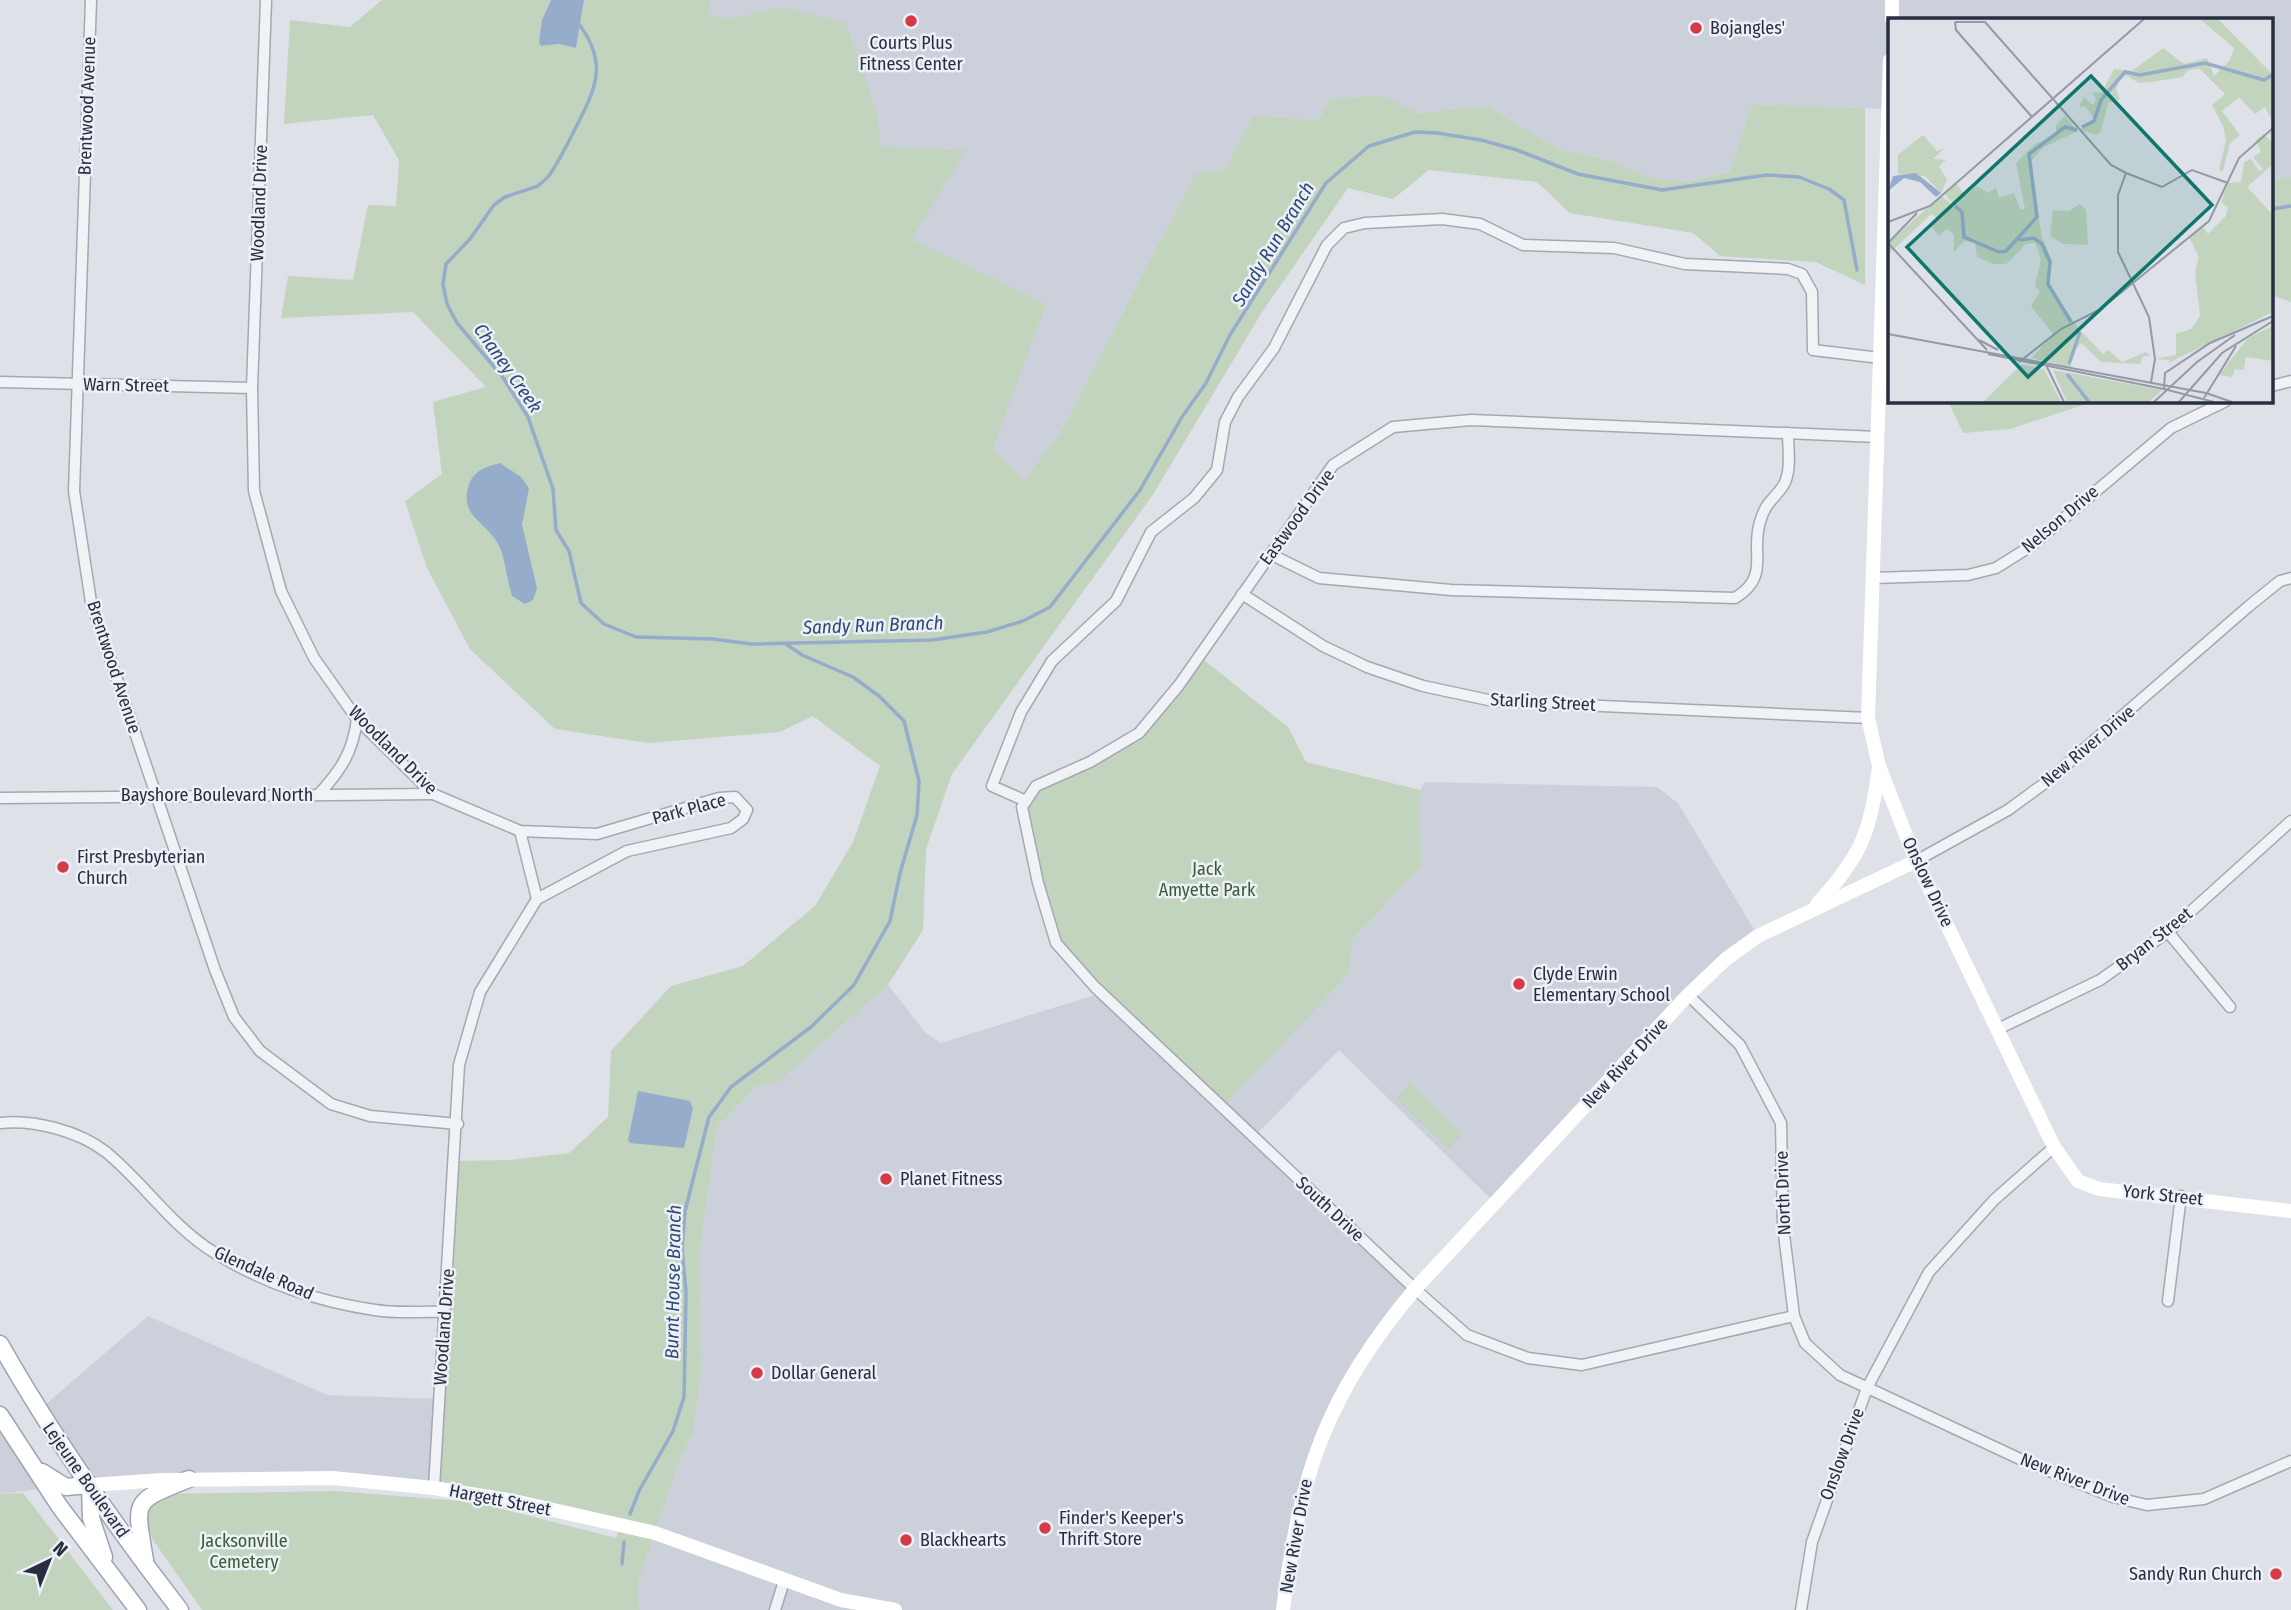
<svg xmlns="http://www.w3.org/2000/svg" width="2291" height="1610" font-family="'Fira Sans Condensed',sans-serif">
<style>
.built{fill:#ccd0da}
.green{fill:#c2d3be}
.water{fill:#96accb}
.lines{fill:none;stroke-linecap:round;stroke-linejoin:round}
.stream{stroke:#96accb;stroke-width:3.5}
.street-casing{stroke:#a3a8b2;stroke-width:13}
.primary-casing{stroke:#9ca4b5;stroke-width:19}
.street{stroke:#f1f2f6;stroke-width:10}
.secondary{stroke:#fff;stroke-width:14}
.primary{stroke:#fff;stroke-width:16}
.poi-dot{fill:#d63a46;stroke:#edf0f6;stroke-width:2.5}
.labels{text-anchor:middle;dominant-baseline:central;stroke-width:5;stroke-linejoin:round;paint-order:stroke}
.poi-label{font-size:18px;fill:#262e40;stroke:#edf0f6;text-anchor:start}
.street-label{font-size:18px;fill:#262e40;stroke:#edf0f6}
.park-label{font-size:18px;fill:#375d32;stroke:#edf0f6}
.water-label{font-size:19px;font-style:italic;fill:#2e4976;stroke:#edf0f6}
.inset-river{fill:none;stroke:#96accb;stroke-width:3.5}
.inset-road{fill:none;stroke:#9499a5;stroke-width:2}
.view{fill:#0f766e;fill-opacity:0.15;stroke:#0f766e;stroke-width:3.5}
.inset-edge{fill:none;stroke:#262e40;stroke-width:3.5}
</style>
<rect width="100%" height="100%" fill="#dee1e8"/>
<g class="built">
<polygon points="710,0 2291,0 2291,177 2272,180 2272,19 1890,19 1890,268 1883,267 1888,109 1752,104 1729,172 1689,181 1654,179 1609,160 1560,150 1487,106 1418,113 1380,95 1330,99 1318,120 1253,116 1224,170 1195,174 1060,433 1024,480 627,309 709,16"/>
<polygon points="1425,782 1657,787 1678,803 1758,936 1726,959 1495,1203 1339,1050 1254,1137 1415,1289 1374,1338 1313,1453 1283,1610 639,1610 638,1583 681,1456 693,1433 701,1371 700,1250 717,1127 756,1087 777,1083 888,985 925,1032 941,1043 1101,993 1349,973 1353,939 1421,867 1420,790"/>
<polygon points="148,1316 327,1395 439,1399 434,1488 333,1478 90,1485 38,1411"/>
<polygon points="0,1416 48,1488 0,1494"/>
</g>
<g class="green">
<polygon points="382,0 551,0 542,20 541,46 559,44 576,48 584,0 710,0 709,16 736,18 782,7 846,23 877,115 881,147 966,150 912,239 1046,304 993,448 1024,480 1060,433 1195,174 1224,170 1253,116 1318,120 1330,99 1381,95 1418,113 1487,106 1560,150 1609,160 1654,179 1689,181 1729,172 1752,104 1865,108 1865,285 1816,262 1720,256 1693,233 1570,213 1537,182 1429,170 1393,199 1348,188 1262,312 1154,493 952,774 926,849 923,930 888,985 777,1083 756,1087 717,1127 700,1250 701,1371 693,1433 681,1456 638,1583 639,1610 202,1610 153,1540 146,1524 147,1507 166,1494 335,1491 474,1502 616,1538 621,1526 434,1488 455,1161 510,1160 569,1153 608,1117 611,1051 671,986 743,966 815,906 853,842 880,766 813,716 780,732 648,743 555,729 470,649 427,568 405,501 442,474 433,402 486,387 413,312 281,318 288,276 353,280 368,205 396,206 399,160 373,115 284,124 290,20 350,27"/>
<polygon points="2291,177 2291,302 2272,295 2272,180"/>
<polygon points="1948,401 2088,401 2080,406 2010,429 1963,433"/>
<polygon points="1199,656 1288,727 1306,762 1420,790 1421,867 1353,939 1349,973 1222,1108 1056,943 1022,807 1036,786 1139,733"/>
<polygon points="1410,1083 1462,1134 1448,1149 1396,1099"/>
<polygon points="23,1493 113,1610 0,1610 0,1494"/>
</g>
<g class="water">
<polygon points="551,0 584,0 576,48 559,44 541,46 539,42 542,20"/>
<path d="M 500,463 L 521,477 L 529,488 L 522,525 L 537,588 L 533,600 L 525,604 L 512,596 C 507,580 506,563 500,548 C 491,524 460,519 468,488 C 472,471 485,467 500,463 Z"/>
<polygon points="638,1091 690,1101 693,1109 684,1148 630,1143 628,1140"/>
</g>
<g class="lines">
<g class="stream">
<path d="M 578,23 C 609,63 596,88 575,129 C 567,145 559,162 548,177 L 538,186 L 505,197 L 494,205 L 470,239 L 446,264 L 443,284 L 447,304 L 457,323 L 502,376 L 528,417 L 553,489 L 556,530 L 569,551 L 581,603 L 604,624 L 636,637 L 713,639 L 751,644 L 932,640 L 987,632 L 1023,621 L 1050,607 L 1140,490 L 1182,417 L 1206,383 L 1230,335 L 1326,183 L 1369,146 L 1415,132 L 1437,133 L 1481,140 L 1517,150 L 1578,174 L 1662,190 L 1767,175 L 1799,177 L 1829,189 L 1844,200 L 1857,270"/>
<polyline points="2272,209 2291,206"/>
<polyline points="630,1514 639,1491 673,1431 684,1397 686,1292 682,1249 685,1211 709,1117 731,1087 811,1027 854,985 890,921 900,873 917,815 919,781 904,721 879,696 853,677 802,655 786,644"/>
<polyline points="622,1564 624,1542"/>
</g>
<g class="street-casing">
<g id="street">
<polyline points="91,0 74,491 91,602 215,970 234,1017 260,1051 331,1104 370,1116 458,1124"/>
<polyline points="266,0 252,388 254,491 281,591 314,658 357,719 433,794 520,831 597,834 719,798 735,797 747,810 743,819 731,828 627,851 537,899"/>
<polyline points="0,382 252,388"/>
<polyline points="2272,386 2291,381"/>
<path d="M 1270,554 L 1319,578 L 1451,590 L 1735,598 C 1771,576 1750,553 1760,522 C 1766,501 1773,501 1783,486 C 1792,472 1788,449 1788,433"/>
<polyline points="1873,578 1968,575 1996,568 2031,546 2171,428 2226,401"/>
<polyline points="1242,594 1323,646 1367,667 1423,686 1493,701 1868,718"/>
<path d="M 319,794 C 341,770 353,752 357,719"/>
<polyline points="0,798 433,794"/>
<polyline points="1026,801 992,786 1021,712 1052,661 1116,601 1151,532 1194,498 1217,470 1225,422 1238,397 1274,348 1327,245 1344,228 1365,223 1442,219 1480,224 1523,245 1614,248 1685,264 1788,269 1802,274 1812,292 1813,350 1880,358"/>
<polyline points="1916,861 2008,810 2045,783 2249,606 2280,581 2291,578"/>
<polyline points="2168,932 2230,1007"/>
<polyline points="1688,995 1740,1045 1781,1123 1783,1226 1794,1316 1805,1343 1840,1375 2020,1459 2113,1497 2147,1505 2204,1499 2291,1461"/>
<polyline points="1998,1029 2100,980 2168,932 2291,821"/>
<path d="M 0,1123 C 33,1119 79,1131 106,1152 C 144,1183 172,1227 215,1253 C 263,1283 320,1302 375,1310 C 398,1314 422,1311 445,1312"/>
<polyline points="2168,1301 2181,1196"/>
<polyline points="1794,1316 1582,1365 1528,1358 1467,1335 1415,1289 1095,987 1056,943 1038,883 1022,807 1036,786 1090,762 1139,733 1179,685 1333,465 1393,427 1471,420 1878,437"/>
<polyline points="434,1488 459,1065 480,992 537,899 520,831"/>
<polyline points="775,1610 784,1581"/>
<polyline points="1801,1610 1812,1542 1867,1388 1929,1272 1994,1200 2054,1147"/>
</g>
</g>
<g class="primary-casing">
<g id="primary">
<path d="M 0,1344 C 53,1437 115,1526 180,1610"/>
<polyline points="0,1415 60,1507 138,1610"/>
<polyline points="42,1472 66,1487 90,1485"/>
<polyline points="90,1485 91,1518 104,1557"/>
<path d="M 145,1560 C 135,1500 131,1502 189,1479"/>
</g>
</g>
<use href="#street" class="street"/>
<g class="secondary">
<polyline points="1892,19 1892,0"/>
<polyline points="1890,60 1868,718 1879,766 1916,861 2054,1147 2078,1181 2099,1189 2291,1211"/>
<path d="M 1817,904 C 1861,857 1871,831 1879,767"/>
<polyline points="90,1485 162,1480 333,1478 434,1488 514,1501 655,1533 841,1600 895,1610"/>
<path d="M 1283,1610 C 1300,1473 1325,1397 1415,1289 L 1688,995 L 1726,959 L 1758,936 L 1916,861"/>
</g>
<use href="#primary" class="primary"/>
</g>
<g class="poi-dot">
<circle cx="911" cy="21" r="7"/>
<circle cx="1696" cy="28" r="7"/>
<circle cx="63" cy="867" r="7"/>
<circle cx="1519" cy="984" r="7"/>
<circle cx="886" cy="1179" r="7"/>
<circle cx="757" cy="1373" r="7"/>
<circle cx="1045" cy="1528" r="7"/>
<circle cx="906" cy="1540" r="7"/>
<circle cx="2276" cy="1574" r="7"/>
</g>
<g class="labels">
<g class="poi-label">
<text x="1710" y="28">Bojangles'</text>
<text x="911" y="43" text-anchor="middle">Courts Plus<tspan x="911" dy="21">Fitness Center</tspan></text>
<text x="77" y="857">First Presbyterian<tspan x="77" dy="21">Church</tspan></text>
<text x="1533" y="974">Clyde Erwin<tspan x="1533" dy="21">Elementary School</tspan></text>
<text x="900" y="1179">Planet Fitness</text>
<text x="771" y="1373">Dollar General</text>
<text x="1059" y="1518">Finder's Keeper's<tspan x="1059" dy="21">Thrift Store</tspan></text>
<text x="920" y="1540">Blackhearts</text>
<text x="2262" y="1574" text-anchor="end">Sandy Run Church</text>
</g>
<g class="street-label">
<text transform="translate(87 106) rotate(-88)">Brentwood Avenue</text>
<text transform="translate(259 203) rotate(-88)">Woodland Drive</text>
<text transform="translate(126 385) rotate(1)">Warn Street</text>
<text transform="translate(1297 517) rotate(-54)">Eastwood Drive</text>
<text transform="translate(2060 519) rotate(-40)">Nelson Drive</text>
<text transform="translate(114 667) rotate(72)">Brentwood Avenue</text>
<text transform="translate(1543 702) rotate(3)">Starling Street</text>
<text transform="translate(2088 746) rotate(-40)">New River Drive</text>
<text transform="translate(393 750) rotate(45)">Woodland Drive</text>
<text x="217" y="795">Bayshore Boulevard North</text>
<text transform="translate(689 809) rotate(-15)">Park Place</text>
<text transform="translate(1928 882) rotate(65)">Onslow Drive</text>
<text transform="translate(2154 939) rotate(-38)">Bryan Street</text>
<text transform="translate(1625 1063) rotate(-47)">New River Drive</text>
<text transform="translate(1783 1193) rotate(-92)">North Drive</text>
<text transform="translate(2163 1195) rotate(6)">York Street</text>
<text transform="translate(1330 1209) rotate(43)">South Drive</text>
<text transform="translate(264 1273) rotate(24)">Glendale Road</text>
<text transform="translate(444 1327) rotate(-86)">Woodland Drive</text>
<text transform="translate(1842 1454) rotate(-70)">Onslow Drive</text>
<text transform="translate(2075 1479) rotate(21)">New River Drive</text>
<text transform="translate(86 1480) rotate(55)">Lejeune Boulevard</text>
<text transform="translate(500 1500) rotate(11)">Hargett Street</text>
<text transform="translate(1296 1536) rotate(-80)">New River Drive</text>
</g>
<g class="park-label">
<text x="1207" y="869">Jack<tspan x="1207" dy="21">Amyette Park</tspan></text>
<text x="244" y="1541">Jacksonville<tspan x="244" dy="21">Cemetery</tspan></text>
</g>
<g class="water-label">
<text transform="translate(1273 244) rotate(-59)">Sandy Run Branch</text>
<text transform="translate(508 368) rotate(55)">Chaney Creek</text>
<text transform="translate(873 625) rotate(-2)">Sandy Run Branch</text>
<text transform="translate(673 1282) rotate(-89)">Burnt House Branch</text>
</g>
</g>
<g transform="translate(1888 18)">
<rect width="385" height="385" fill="#dee1e8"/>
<path d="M 312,1 L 330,1 L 385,57 L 385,104 L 377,89 L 367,96 L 351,79 L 334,93 L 352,117 L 342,125 L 335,153 L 331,152 L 338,122 L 335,108 L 324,87 L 337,76 L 311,50 L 299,53 L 295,59 L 263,64 L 251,65 L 238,57 L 232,60 L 228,71 L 232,81 L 220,85 L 213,113 L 209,117 L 192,112 L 206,101 L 198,89 L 191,88 L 196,79 L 205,87 L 208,81 L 204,75 L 214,74 L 226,51 L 244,53 L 275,30 L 296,46 L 319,40 L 326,58 L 342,42 L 346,30 ZM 177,98 L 190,113 L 156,129 L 142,144 L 154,220 L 164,242 L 161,266 L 189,309 L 215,336 L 220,332 L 234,344 L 258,334 L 262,338 L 255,338 L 252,346 L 213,344 L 193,325 L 183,338 L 183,350 L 144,340 L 165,316 L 143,288 L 152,274 L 147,268 L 153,241 L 147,225 L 138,226 L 118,246 L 106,246 L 89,239 L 87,224 L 76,223 L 66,234 L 66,216 L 58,211 L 51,218 L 44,209 L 50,201 L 43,196 L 0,237 L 0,225 L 53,178 L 69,190 L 56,175 L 68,165 L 77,177 L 89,168 L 101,175 L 108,169 L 111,180 L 126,175 L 132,191 L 137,191 L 128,145 L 147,126 L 168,117 L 168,107 ZM 376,116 L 385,125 L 385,146 L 359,169 L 385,197 L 385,294 L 280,345 L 282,342 L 267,341 L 288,337 L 288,316 L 303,311 L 312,298 L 307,253 L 311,239 L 301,219 L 314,208 L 320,216 L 338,198 L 340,189 L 333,185 L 340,165 L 353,164 L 356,144 L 363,141 L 371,153 L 375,151 L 365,139 L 373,134 L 368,122 ZM 35,117 L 49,133 L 57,130 L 45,141 L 58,142 L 51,148 L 59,162 L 53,175 L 37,158 L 10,156 L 10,137 ZM 192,186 L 198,192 L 200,227 L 175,226 L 162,218 L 165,192 L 181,193 ZM 385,308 L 385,343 L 358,339 L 356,352 L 347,351 L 344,359 L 331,357 L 360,320 ZM 133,347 L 156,351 L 173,384 L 95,384 ZM 165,352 L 274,372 L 261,384 L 179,384 Z" fill="#c2d3be"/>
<path d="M 28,155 L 53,175 L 48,179 L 32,164 L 16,160 L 0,173 L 5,158 Z" fill="#96accb"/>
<path class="inset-river" d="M 194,109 L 206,103 L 213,82 L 237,54 L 252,57 L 317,45 L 376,62 L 384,57M 67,188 L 74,194 L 76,219 L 111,234 L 118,233 L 149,199 L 141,136 L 177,109 L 189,112M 131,222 L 146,220 L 154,226 L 162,244 L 160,266 L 183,304M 181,346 L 192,314M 179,356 L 201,384"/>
<path class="inset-road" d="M 67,4 L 97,4 L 165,81M 67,4 L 68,12 L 144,99M 165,81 L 223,147 L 238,155 L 274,169 L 304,152 L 340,165M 238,155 L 230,177 L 230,234 L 261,299 L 267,341 L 263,364M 0,204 L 42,188 L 256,1M 0,225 L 29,195M 0,225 L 99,332M 0,316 L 318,375M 91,322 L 110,332M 100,336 L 276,371M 131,344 L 173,311 L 213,291 L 321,203 L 351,140 L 385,110M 158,347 L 176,384M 318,375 L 344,384M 316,380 L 348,328M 266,384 L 309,344 L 347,317M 291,384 L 334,335 L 385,303M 326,384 L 276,371 L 277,355 L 322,325 L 385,298"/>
<path class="view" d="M 203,58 L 324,187 L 140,359 L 19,229 Z"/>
<rect width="385" height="385" class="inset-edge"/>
</g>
<g transform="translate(49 1561) rotate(43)" stroke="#edf0f6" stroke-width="5" paint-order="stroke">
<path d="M0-5L12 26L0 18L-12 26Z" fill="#262e40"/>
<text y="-10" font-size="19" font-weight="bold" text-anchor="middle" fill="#262e40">N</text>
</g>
</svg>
